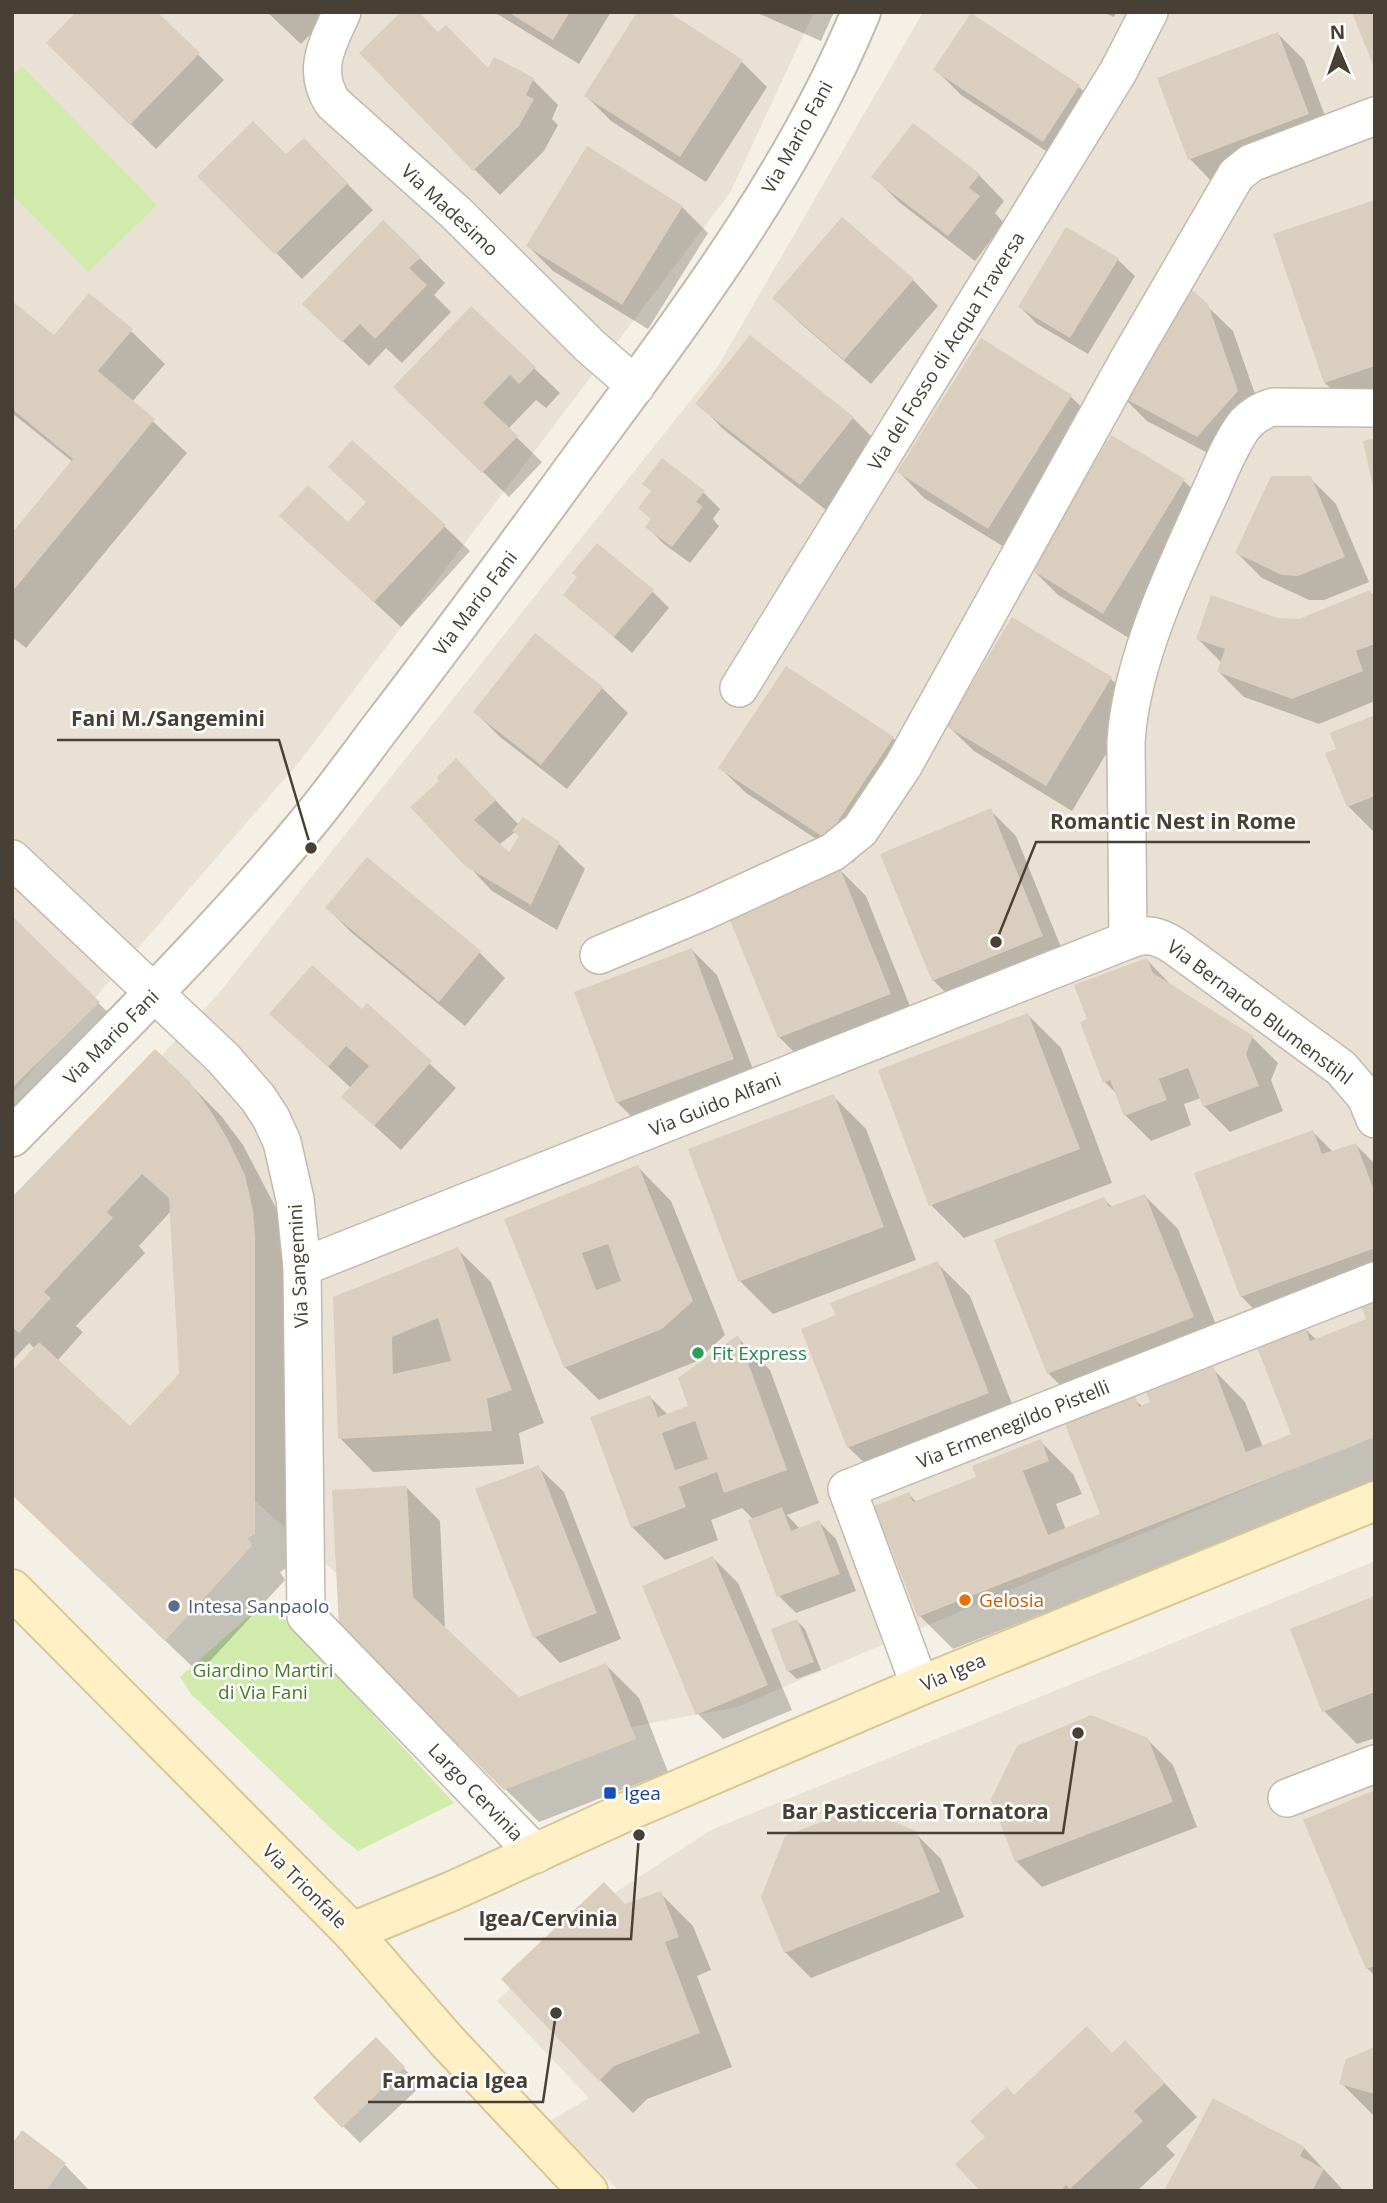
<svg xmlns="http://www.w3.org/2000/svg" width="1387" height="2203" font-family="'Open Sans',sans-serif">
<style>
.residential{fill:#e9e2d4}
.green{fill:#d0ebac}
.shadow{fill:#0003;fill-rule:evenodd}
.building{fill:#dacebe;fill-rule:evenodd}
.lines{fill:none;stroke-linecap:round;stroke-linejoin:round}
.minor-casing{stroke:#c3baab;stroke-width:40}
.tertiary-casing{stroke:#c3baab;stroke-width:42}
.secondary-casing{stroke:#dac695;stroke-width:42}
.minor{stroke:#fff;stroke-width:37}
.tertiary{stroke:#fff;stroke-width:38}
.secondary{stroke:#fff0c5;stroke-width:38}
.leisure-dot{fill:#2e9e5b;stroke:#fff;stroke-width:2.5}
.food-dot{fill:#e8710a;stroke:#fff;stroke-width:2.5}
.service-dot{fill:#5c6f8a;stroke:#fff;stroke-width:2.5}
.transit-dot{fill:#1a4fb4;stroke:#fff;stroke-width:2.5}
.labels{text-anchor:middle;dominant-baseline:central;stroke-width:5;stroke-linejoin:round;paint-order:stroke}
.street-label{font-size:19px;fill:#484035;stroke:#fff}
.leisure-label{font-size:19px;fill:#27864d;stroke:#fff;text-anchor:start}
.food-label{font-size:19px;fill:#c56008;stroke:#fff;text-anchor:start}
.service-label{font-size:19px;fill:#4e5e75;stroke:#fff;text-anchor:start}
.park-label{font-size:19px;fill:#487d24;stroke:#fff}
.transit-label{font-size:19px;fill:#164399;stroke:#fff;text-anchor:start}
.leader{fill:none;stroke:#484035;stroke-width:2.5}
.callout-dot{fill:#484035;stroke:#fff;stroke-width:2.5}
.callout-label{font-size:21px;text-anchor:middle;font-weight:bold;fill:#484035;stroke:#fff;stroke-width:5;stroke-linejoin:round;paint-order:stroke}
</style>
<rect width="100%" height="100%" fill="#f4f0e6"/>
<g class="residential">
<polygon points="12,12 814,12 730,193 300,761 12,1094"/>
<polygon points="923,12 1375,12 1375,1434 737,1707 503,1751 346,1582 256,1502 12,1477 12,1219 219,993 718,366"/>
<polygon points="1375,1561 1375,2191 619,2191 550,2121 589,2098 497,2001 587,1911 711,1830"/>
</g>
<g class="green">
<polygon points="22,66 157,205 88,272 12,194 12,76"/>
<polygon points="256,1610 282,1616 454,1803 358,1851 337,1834 191,1694 180,1677"/>
</g>
<g class="shadow">
<polygon points="155,12 224,80 156,149 48,43"/>
<polygon points="267,12 331,12 301,44"/>
<polygon points="494,12 611,12 579,64"/>
<polygon points="755,12 834,12 821,41"/>
<polygon points="1102,12 1116,12 1114,17"/>
<polygon points="971,15 1079,87 1105,112 1069,166 961,95 935,69"/>
<polygon points="438,34 488,71 533,80 558,105 552,119 558,125 544,151 500,195 474,169"/>
<polygon points="1278,34 1304,60 1334,140 1215,185 1190,159"/>
<polygon points="742,62 767,87 706,182 611,121 586,96"/>
<polygon points="304,140 373,210 302,279 200,176 286,157"/>
<polygon points="979,175 1004,201 995,213 1004,223 975,261 899,202 874,177"/>
<polygon points="1375,202 1375,410 1359,416 1325,383"/>
<polygon points="682,207 708,233 648,329 553,271 528,246"/>
<polygon points="420,258 445,283 434,295 451,312 402,363 386,348 369,366 330,329"/>
<polygon points="1117,259 1135,276 1088,354 1037,324 1020,307"/>
<polygon points="913,280 938,306 871,384 800,323 774,297"/>
<polygon points="12,303 55,338 131,331 165,364 132,402 187,453 26,648 12,637 12,535 73,462 12,413"/>
<polygon points="1206,305 1233,331 1263,417 1223,461 1147,421 1122,396"/>
<polygon points="982,340 1071,397 1097,422 1014,553 924,498 899,472"/>
<polygon points="534,368 560,393 546,408 536,400 508,429 542,462 509,497 395,387"/>
<polygon points="698,403 853,418 878,443 826,510 723,429"/>
<polygon points="1112,438 1184,481 1210,506 1129,638 1058,595 1032,569"/>
<polygon points="1310,478 1336,504 1369,582 1324,600 1309,600 1262,578 1237,553"/>
<polygon points="703,492 720,509 713,519 719,526 690,563 664,544 647,527 652,520 640,508"/>
<polygon points="367,503 444,526 470,551 401,627 281,516 348,524"/>
<polygon points="652,591 669,608 632,653 566,595"/>
<polygon points="1370,592 1375,597 1375,701 1319,724 1244,697 1219,672 1222,663 1198,639 1278,620 1299,620"/>
<polygon points="1111,679 1136,704 1072,811 974,751 948,726"/>
<polygon points="602,688 628,713 567,789 500,737 475,712"/>
<polygon points="1375,717 1375,831 1374,832 1348,806 1339,750"/>
<polygon points="893,738 918,764 853,863 746,793 720,768"/>
<path d="M 482,786 L 519,825 L 559,844 L 585,869 L 557,930 L 492,891 L 413,807 ZM 515,832 L 520,837 L 509,854 L 499,845 Z"/>
<polygon points="990,810 1016,836 1067,962 959,1006 933,980"/>
<polygon points="367,859 480,953 505,978 465,1026 352,933 327,908"/>
<polygon points="840,870 866,896 915,1019 805,1063 779,1037"/>
<polygon points="12,918 132,1036 12,1152"/>
<polygon points="692,950 717,975 759,1085 643,1128 617,1102"/>
<polygon points="1147,960 1172,986 1252,1037 1278,1063 1271,1080 1283,1111 1230,1132 1204,1106 1201,1098 1184,1104 1191,1125 1151,1141 1125,1115 1117,1094 1105,1082 1089,1020"/>
<polygon points="367,1006 456,1088 401,1150 343,1097 351,1088 271,1014 362,1011"/>
<polygon points="1028,1015 1061,1048 1112,1183 964,1238 931,1205"/>
<path d="M 188,1082 L 222,1117 L 243,1145 L 277,1210 L 286,1244 L 288,1567 L 280,1572 L 285,1580 L 199,1673 L 12,1494 L 35,1349 L 29,1343 L 12,1361 L 12,1199 ZM 171,1211 L 181,1374 L 130,1429 L 57,1361 L 83,1332 L 76,1326 L 145,1253 L 139,1246 Z"/>
<polygon points="833,1096 866,1129 916,1260 773,1314 740,1281"/>
<polygon points="1313,1132 1333,1152 1356,1145 1375,1164 1375,1293 1274,1330 1241,1296"/>
<polygon points="638,1167 671,1201 725,1335 695,1362 599,1400 565,1367 506,1220"/>
<polygon points="1145,1196 1178,1229 1226,1350 1082,1407 1048,1373 1104,1199 1113,1208"/>
<polygon points="457,1249 491,1282 544,1423 519,1433 524,1464 373,1472 340,1438 335,1298"/>
<polygon points="937,1263 970,1296 1021,1427 882,1480 848,1447 838,1316"/>
<polygon points="1375,1302 1375,1483 953,1649 920,1616 909,1494 917,1503 979,1478 1040,1441 1073,1474 1082,1494 1056,1504 1066,1530 1103,1515 1134,1399 1143,1407 1212,1368 1245,1402 1263,1447 1294,1435 1304,1328 1317,1340 1368,1320"/>
<polygon points="737,1337 770,1370 819,1503 787,1515 800,1529 819,1522 836,1539 856,1591 796,1613 779,1596 754,1520 742,1508 711,1520 718,1540 665,1560 632,1527 650,1397 668,1415 690,1407"/>
<polygon points="538,1467 564,1492 621,1639 560,1663 535,1637"/>
<polygon points="407,1488 440,1521 445,1630 519,1699 606,1665 639,1698 668,1772 539,1822 374,1661"/>
<polygon points="713,1558 738,1583 792,1710 723,1739 698,1714"/>
<polygon points="1375,1598 1375,1738 1357,1744 1324,1711"/>
<polygon points="797,1621 805,1629 821,1670 797,1679 788,1671"/>
<polygon points="1147,1739 1173,1765 1197,1827 1042,1887 1016,1861"/>
<polygon points="1375,1792 1375,1976 1367,1968"/>
<polygon points="915,1833 941,1859 964,1917 811,1978 785,1952"/>
<polygon points="660,1893 693,1926 711,1970 697,1976 732,2067 647,2099 633,2113 600,2080 626,1906"/>
<polygon points="376,2039 421,2086 360,2143 315,2098"/>
<polygon points="1125,2042 1197,2117 1166,2146 1175,2155 1137,2191 983,2191 988,2137 1014,2097 1112,2055"/>
<polygon points="1375,2049 1375,2117 1341,2083"/>
<polygon points="23,2133 65,2165 90,2191 12,2191"/>
<polygon points="1304,2148 1344,2191 1166,2191"/>
</g>
<g class="building">
<polygon points="76,12 157,12 200,53 130,125 46,43"/>
<polygon points="401,12 419,12 438,32 446,25 488,68 494,57 534,78 526,95 534,99 519,126 473,171 359,53"/>
<polygon points="508,12 570,12 553,40"/>
<polygon points="637,12 668,12 743,60 680,157 584,96"/>
<polygon points="1352,12 1375,12 1375,70"/>
<polygon points="971,13 1080,85 1043,142 933,70"/>
<polygon points="1278,32 1309,114 1188,160 1157,78"/>
<polygon points="253,121 286,154 304,138 348,183 275,255 197,176"/>
<polygon points="913,123 980,174 969,188 980,196 948,236 871,177"/>
<polygon points="587,146 683,206 622,305 526,246"/>
<polygon points="1375,200 1375,366 1324,383 1273,234"/>
<polygon points="842,217 914,279 844,360 772,298"/>
<polygon points="383,220 421,257 409,268 427,285 375,339 360,324 342,342 302,304"/>
<polygon points="1066,227 1119,258 1070,338 1018,307"/>
<polygon points="1186,285 1208,304 1238,391 1197,437 1120,396"/>
<polygon points="89,293 133,329 98,371 155,419 12,592 12,533 73,459 12,409 12,301 54,335"/>
<polygon points="471,306 536,367 519,384 510,375 483,403 518,436 482,473 393,387"/>
<polygon points="750,335 854,417 800,485 695,404"/>
<polygon points="981,338 1072,395 988,529 897,472"/>
<polygon points="1111,435 1185,479 1103,614 1030,569"/>
<polygon points="1375,438 1375,492 1374,492 1363,441"/>
<polygon points="352,440 446,525 374,602 279,516 308,485 348,522 366,502 328,467"/>
<polygon points="662,458 705,491 696,502 703,507 672,547 645,527 651,519 638,508 651,491 642,484"/>
<polygon points="1271,476 1311,476 1345,557 1298,576 1282,575 1235,553"/>
<polygon points="597,543 654,590 614,637 563,595 577,577 572,573"/>
<polygon points="1370,590 1375,602 1375,644 1356,651 1363,671 1292,699 1217,672 1225,649 1196,639 1211,595 1278,618 1299,619"/>
<polygon points="1012,617 1112,677 1046,786 946,726"/>
<polygon points="535,633 603,687 541,765 473,712"/>
<polygon points="786,666 894,737 826,839 718,768"/>
<polygon points="1375,715 1375,796 1347,807 1325,753 1336,749 1330,733"/>
<polygon points="456,758 496,800 474,820 509,852 519,836 512,831 523,817 560,842 531,905 465,866 410,807 439,781 437,777"/>
<polygon points="991,808 1043,936 932,981 880,854"/>
<polygon points="367,857 481,951 439,1002 325,908"/>
<polygon points="840,868 891,994 778,1038 727,913"/>
<polygon points="12,916 100,1002 12,1088"/>
<polygon points="692,948 734,1059 616,1103 574,992"/>
<polygon points="1147,958 1153,973 1253,1036 1246,1054 1259,1086 1203,1107 1188,1068 1159,1079 1167,1100 1124,1116 1110,1080 1103,1083 1080,1022 1087,1019 1074,985"/>
<polygon points="312,965 362,1009 367,1003 432,1061 374,1126 341,1097 369,1066 346,1046 328,1067 269,1014"/>
<polygon points="1028,1013 1080,1149 929,1206 878,1070"/>
<polygon points="155,1049 189,1081 210,1110 227,1138 245,1175 253,1210 255,1237 255,1534 248,1538 252,1546 165,1641 12,1495 12,1371 39,1342 130,1426 179,1374 169,1198 142,1174 107,1212 113,1218 44,1292 51,1298 19,1333 12,1327 12,1197"/>
<polygon points="834,1094 884,1227 738,1282 688,1149"/>
<polygon points="1313,1130 1322,1154 1356,1143 1375,1193 1375,1248 1240,1297 1194,1173"/>
<path d="M 638,1165 L 693,1301 L 662,1329 L 564,1368 L 504,1219 ZM 608,1244 L 621,1281 L 596,1290 L 582,1253 Z"/>
<polygon points="1145,1194 1194,1317 1047,1374 994,1240 1104,1197 1109,1207"/>
<path d="M 458,1247 L 512,1390 L 487,1399 L 492,1431 L 338,1439 L 333,1297 ZM 438,1318 L 451,1361 L 393,1374 L 392,1337 Z"/>
<polygon points="938,1261 989,1393 847,1448 801,1329 836,1315 830,1303"/>
<polygon points="1375,1300 1375,1437 918,1617 874,1506 909,1492 913,1502 976,1477 972,1466 1041,1439 1049,1461 1023,1471 1048,1535 1100,1514 1065,1424 1135,1396 1139,1407 1150,1402 1146,1393 1213,1366 1246,1452 1291,1434 1256,1345 1305,1326 1310,1341 1366,1319 1361,1306"/>
<path d="M 738,1335 L 787,1470 L 724,1493 L 717,1472 L 679,1487 L 686,1507 L 631,1528 L 590,1417 L 650,1395 L 658,1417 L 688,1406 L 678,1378 ZM 695,1421 L 708,1459 L 675,1470 L 662,1433 Z"/>
<polygon points="539,1465 597,1613 533,1638 475,1489"/>
<polygon points="407,1486 413,1597 519,1697 606,1663 636,1739 504,1790 339,1627 332,1490"/>
<polygon points="782,1507 791,1531 819,1520 840,1574 777,1597 748,1520"/>
<polygon points="713,1556 768,1685 696,1715 642,1586"/>
<polygon points="1375,1596 1375,1692 1322,1712 1290,1629"/>
<polygon points="797,1619 814,1662 787,1672 771,1629"/>
<polygon points="1091,1715 1148,1738 1173,1802 1015,1862 991,1799 1017,1746"/>
<polygon points="1375,1790 1375,1966 1366,1969 1303,1820"/>
<polygon points="859,1807 916,1831 940,1892 784,1953 761,1897 785,1836"/>
<polygon points="604,1882 625,1904 661,1891 679,1937 665,1942 700,2033 614,2066 599,2081 501,1979"/>
<polygon points="1087,2026 1112,2053 1125,2040 1165,2083 1134,2111 1143,2121 1070,2189 1066,2185 1060,2191 980,2191 955,2164 985,2137 970,2121 1007,2087 1014,2095"/>
<polygon points="376,2037 405,2067 342,2128 313,2098"/>
<polygon points="1375,2047 1375,2094 1339,2084 1346,2059"/>
<polygon points="1213,2098 1305,2147 1300,2156 1324,2169 1312,2191 1164,2191"/>
<polygon points="22,2130 66,2163 46,2191 12,2191 12,2144"/>
</g>
<g class="lines">
<g class="minor-casing">
<g id="minor">
<path d="M 342,12 C 328,43 311,70 333,103 L 456,213 L 590,346 L 636,386"/>
<path d="M 1375,408 L 1273,407 C 1262,410 1254,415 1246,423 C 1231,441 1219,473 1209,495 C 1175,569 1131,660 1126,742 L 1128,940 C 1147,932 1159,936 1176,947 L 1341,1068 L 1366,1097 L 1375,1119"/>
<polyline points="739,688 1118,72 1149,12"/>
<polyline points="12,859 223,1058 258,1098 271,1118 282,1142 295,1199 302,1267 306,1616 536,1854"/>
<polyline points="599,955 702,912 833,852 860,830 903,766 1129,359 1236,175 1251,163 1375,116"/>
<polyline points="302,1267 1128,940"/>
<polyline points="920,1686 847,1489 1375,1281"/>
<polyline points="1287,1798 1375,1764"/>
</g>
</g>
<g class="tertiary-casing">
<path id="tertiary" d="M 12,1137 C 112,1035 214,936 305,826 C 330,796 354,763 378,731 C 448,640 515,549 582,457 C 686,316 794,175 861,12"/>
</g>
<g class="secondary-casing">
<g id="secondary">
<polyline points="12,1589 352,1932 446,2040 588,2191"/>
<polyline points="352,1932 452,1891 621,1814 920,1686 1375,1501"/>
</g>
</g>
<use href="#minor" class="minor"/>
<use href="#tertiary" class="tertiary"/>
<use href="#secondary" class="secondary"/>
</g>
<circle class="leisure-dot" cx="698" cy="1353" r="7"/>
<circle class="food-dot" cx="965" cy="1600" r="7"/>
<circle class="service-dot" cx="174" cy="1606" r="7"/>
<rect class="transit-dot" x="603" y="1786" width="14" height="14" rx="3.5"/>
<g class="labels">
<g class="street-label">
<text transform="translate(797 137) rotate(-61)">Via Mario Fani</text>
<text transform="translate(450 210) rotate(43)">Via Madesimo</text>
<text transform="translate(946 351) rotate(-58)">Via del Fosso di Acqua Traversa</text>
<text transform="translate(475 603) rotate(-53)">Via Mario Fani</text>
<text transform="translate(1260 1012) rotate(37)">Via Bernardo Blumenstihl</text>
<text transform="translate(111 1037) rotate(-45)">Via Mario Fani</text>
<text transform="translate(715 1104) rotate(-22)">Via Guido Alfani</text>
<text transform="translate(298 1266) rotate(-93)">Via Sangemini</text>
<text transform="translate(1013 1424) rotate(-22)">Via Ermenegildo Pistelli</text>
<text transform="translate(953 1672) rotate(-23)">Via Igea</text>
<text transform="translate(476 1792) rotate(46)">Largo Cervinia</text>
<text transform="translate(305 1886) rotate(45)">Via Trionfale</text>
</g>
<g class="leisure-label">
<text x="712" y="1353">Fit Express</text>
</g>
<g class="food-label">
<text x="979" y="1600">Gelosia</text>
</g>
<g class="service-label">
<text x="188" y="1606">Intesa Sanpaolo</text>
</g>
<g class="park-label">
<text x="263" y="1670">Giardino Martiri<tspan x="263" dy="22">di Via Fani</tspan></text>
</g>
<g class="transit-label">
<text x="624" y="1793">Igea</text>
</g>
</g>
<path class="leader" d="M311 848L279 740H57M996 942L1036 842H1310M1078 1733L1063 1833H767M639 1835L631 1939H464M556 2013L543 2102H368"/>
<g class="callout-dot">
<circle cx="311" cy="848" r="7"/>
<circle cx="996" cy="942" r="7"/>
<circle cx="1078" cy="1733" r="7"/>
<circle cx="639" cy="1835" r="7"/>
<circle cx="556" cy="2013" r="7"/>
</g>
<g class="callout-label">
<text x="168" y="726">Fani M./Sangemini</text>
<text x="1173" y="829">Romantic Nest in Rome</text>
<text x="915" y="1819">Bar Pasticceria Tornatora</text>
<text x="548" y="1926">Igea/Cervinia</text>
<text x="455" y="2088">Farmacia Igea</text>
</g>
<rect width="1387" height="2203" fill="none" stroke="#484035" stroke-width="28"/>
<g transform="translate(1338 49) rotate(358)" stroke="#ffffff" stroke-width="5" paint-order="stroke">
<path d="M0-5L12 26L0 18L-12 26Z" fill="#484035"/>
<text y="-10" font-size="19" font-weight="bold" text-anchor="middle" fill="#484035">N</text>
</g>
</svg>
